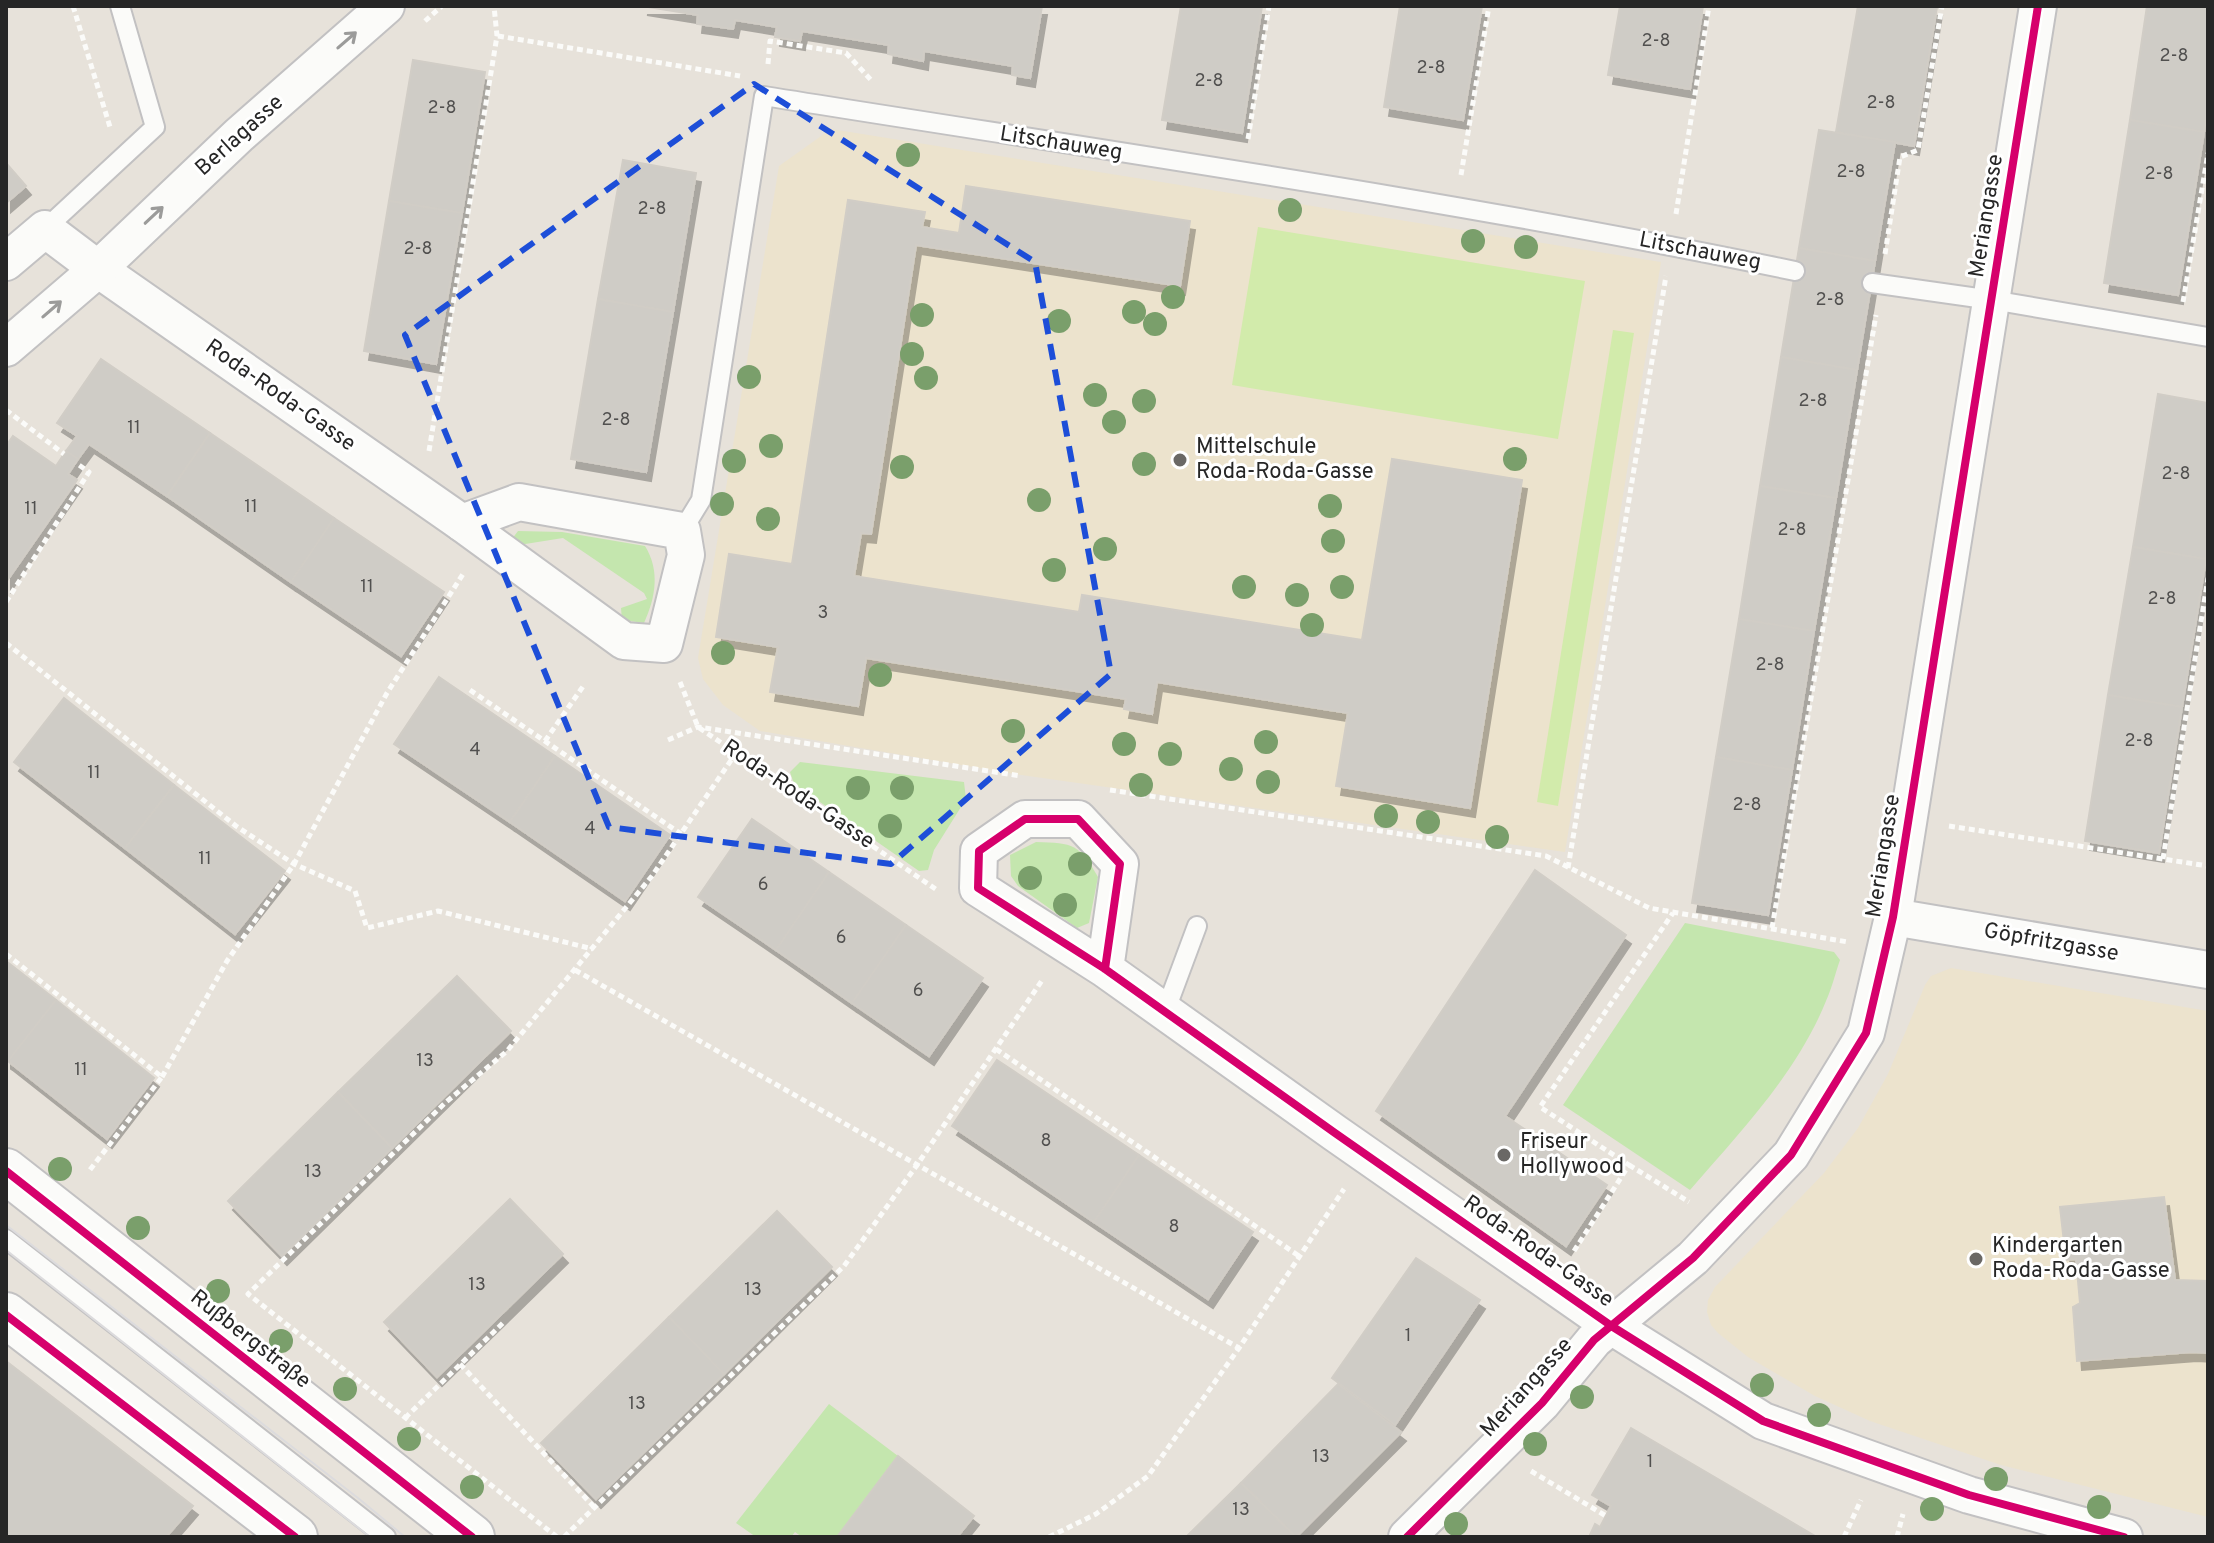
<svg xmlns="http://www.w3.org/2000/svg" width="2214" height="1543" font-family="Overpass,sans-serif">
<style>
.education{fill:#ece3cd}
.green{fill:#c4e6ae}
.pitch{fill:#d2ebab}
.building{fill:#cfccc6;stroke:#d1cdc6;stroke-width:2;filter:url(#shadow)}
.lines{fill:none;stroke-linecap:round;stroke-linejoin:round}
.service-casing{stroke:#c2c1c2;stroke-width:22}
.minor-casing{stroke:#c2c1c2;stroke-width:40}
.tertiary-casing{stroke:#c2c1c2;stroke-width:48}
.path{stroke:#fbfbf9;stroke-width:5;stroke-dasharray:6 4;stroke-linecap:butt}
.service{stroke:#fbfbf9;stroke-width:18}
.minor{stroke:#fbfbf9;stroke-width:36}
.tertiary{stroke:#fbfbf9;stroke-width:44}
.tram{stroke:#dcdbdd;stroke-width:2}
.cycleway-casing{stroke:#fff;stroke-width:13}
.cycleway{stroke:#d6006c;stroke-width:8}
.tree{fill:#7a9f6b}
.oneway{stroke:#9b9b9a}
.marked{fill:none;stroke:#1d4ed8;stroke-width:6;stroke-dasharray:16 10;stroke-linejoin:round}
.poi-dot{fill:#6a6865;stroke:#fff;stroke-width:3}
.labels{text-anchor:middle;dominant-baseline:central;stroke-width:6;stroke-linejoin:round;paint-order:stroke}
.number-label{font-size:18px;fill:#51504f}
.street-label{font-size:22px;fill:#262626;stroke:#fff}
.poi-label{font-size:22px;fill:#262626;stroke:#fff;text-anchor:start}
</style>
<defs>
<filter id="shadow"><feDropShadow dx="5" dy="9" stdDeviation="0" flood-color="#0004"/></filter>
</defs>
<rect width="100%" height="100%" fill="#e7e2da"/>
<g class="education">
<polygon points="831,129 1661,262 1565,852 1015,774 760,731 723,705 703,679 698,658 779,166"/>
<polygon points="1951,968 2208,1011 2208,1517 2001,1465 1870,1421 1815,1396 1748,1357 1718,1333 1711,1325 1707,1312 1708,1300 1715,1287 1824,1173 1858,1128 1888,1074 1925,985 1931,976"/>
</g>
<g class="green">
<path d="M 518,531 L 562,532 L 645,546 C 660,570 656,597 644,623 L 622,620 L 621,608 L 647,599 L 644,593 L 563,538 L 519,545 L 512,539 Z"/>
<polygon points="800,762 964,782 966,799 934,850 928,870 919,871 794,784 790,772"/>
<path d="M 1036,842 C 1074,843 1079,844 1098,877 L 1089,923 L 1077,928 L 1018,886 L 1011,876 L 1010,855 Z"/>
<path d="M 1685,923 L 1834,952 L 1840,960 C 1835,974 1832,988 1826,1001 C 1797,1073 1740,1132 1690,1190 L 1563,1105 Z"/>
<polygon points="829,1404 898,1456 837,1537 802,1537 795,1532 791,1537 756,1537 736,1523"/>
</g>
<g class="pitch">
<polygon points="1258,227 1585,281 1558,439 1232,385"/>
<polygon points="1613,330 1634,333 1558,806 1537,802"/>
</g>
<g class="building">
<polygon points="642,6 1042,6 1030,78 1012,75 1013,66 924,51 923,61 888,54 889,45 802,31 800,41 775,37 777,27 735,20 733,29 697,24 698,15"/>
<polygon points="1181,6 1262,6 1242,133 1162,120"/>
<polygon points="1400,6 1482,6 1463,120 1384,107"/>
<polygon points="1620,6 1703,6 1690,89 1608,75"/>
<polygon points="1858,6 1937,7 1914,146 1836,132"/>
<polygon points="2147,6 2208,6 2208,106 2204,132 2130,120"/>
<polygon points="413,60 485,72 462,213 389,201"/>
<polygon points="2130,120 2204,132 2178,295 2104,283"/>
<polygon points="1819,130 1895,142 1875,261 1799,248"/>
<polygon points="623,160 696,173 673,312 598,299"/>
<polygon points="6,163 26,186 6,203"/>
<polygon points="966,186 1190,221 1180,286 916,245 871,534 861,533 854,576 1079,612 1082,595 1362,640 1392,459 1522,480 1470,808 1336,786 1348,713 1157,682 1152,714 1124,709 1126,699 866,658 858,706 770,692 778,647 716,637 729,554 792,564 848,200 925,212 922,227 959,233"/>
<polygon points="389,201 462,213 436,364 364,351"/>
<polygon points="1799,248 1875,261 1857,370 1781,357"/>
<polygon points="598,299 673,312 646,472 571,459"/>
<polygon points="1781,357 1857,370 1836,498 1760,486"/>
<polygon points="101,359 210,433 167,496 89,444 78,459 66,451 77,436 57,423"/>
<polygon points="2158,394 2208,403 2206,559 2133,547"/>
<polygon points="210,433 334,518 291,582 167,496"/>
<polygon points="13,436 56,466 66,451 78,459 68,474 77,480 6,582 6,446"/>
<polygon points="1760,486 1836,498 1814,631 1739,619"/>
<polygon points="334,518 444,592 401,656 291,582"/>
<polygon points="2133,547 2206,559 2182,707 2108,695"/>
<polygon points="1739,619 1814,631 1792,770 1716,757"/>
<polygon points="439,677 555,756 510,822 394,744"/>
<polygon points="2108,695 2182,707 2159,853 2085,841"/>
<polygon points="64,698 174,785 125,848 14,762"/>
<polygon points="555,756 670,835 625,901 510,822"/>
<polygon points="1716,757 1792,770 1768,915 1692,903"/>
<polygon points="174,785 285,871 235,934 125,848"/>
<polygon points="752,819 829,872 776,950 698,897"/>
<polygon points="1535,870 1626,935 1505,1116 1607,1185 1566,1246 1376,1111"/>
<polygon points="829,872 906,925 852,1003 776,950"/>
<polygon points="906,925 983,978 929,1056 852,1003"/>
<polygon points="6,961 56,1000 8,1061 6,1060"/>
<polygon points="457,976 511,1031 392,1148 338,1092"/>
<polygon points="56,1000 154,1078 107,1139 8,1061"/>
<polygon points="997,1060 1139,1155 1094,1222 952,1126"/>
<polygon points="338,1092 392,1148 282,1256 228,1201"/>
<polygon points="1139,1155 1253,1232 1208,1299 1094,1222"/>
<polygon points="2164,1197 2175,1280 2208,1281 2208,1353 2192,1352 2077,1361 2073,1307 2080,1303 2076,1259 2066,1260 2060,1207"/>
<polygon points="510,1199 563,1254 437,1377 384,1322"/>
<polygon points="777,1211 832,1267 724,1374 669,1317"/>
<polygon points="1416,1258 1480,1300 1395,1425 1332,1378"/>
<polygon points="669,1317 724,1374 596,1499 541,1443"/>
<polygon points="6,1361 193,1506 166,1537 6,1537"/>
<polygon points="1338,1384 1401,1432 1296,1537 1241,1483"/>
<polygon points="1631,1428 1764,1506 1815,1536 1589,1537 1595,1524 1600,1527 1611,1506 1592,1495"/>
<polygon points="898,1456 974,1516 957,1537 837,1537"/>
<polygon points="1241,1483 1296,1537 1186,1537"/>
</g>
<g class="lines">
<g class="service-casing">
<g id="service">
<polyline points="45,229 155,127 120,6"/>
<polyline points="1872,283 1992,300 2208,337"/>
<path d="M 682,531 L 701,500 L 764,96 C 1108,151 1454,200 1795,271"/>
<polyline points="1165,1012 1197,926"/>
<polyline points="6,1239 386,1537"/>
</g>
</g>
<g class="minor-casing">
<g id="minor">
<polyline points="6,262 45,229 98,269 462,523"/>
<polyline points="6,348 98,269 239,135 386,6"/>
<polygon points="519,502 682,531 686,555 664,644 624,641 462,523"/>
<polyline points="1893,917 2208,970"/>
<polyline points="1105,969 1120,864 1078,819 1025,819 979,851 978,888 1105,969 1335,1133 1613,1327 1763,1421 1969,1495 2124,1537"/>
<polyline points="1407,1537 1542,1403 1594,1340 1693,1258 1791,1155 1866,1033 1893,917 2038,6"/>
</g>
</g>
<g class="tertiary-casing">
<g id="tertiary">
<polyline points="6,1171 472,1537"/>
<polyline points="6,1315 295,1537"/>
</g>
</g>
<g class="path">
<polyline points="73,6 110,127"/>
<polyline points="425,21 442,6"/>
<polyline points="498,36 740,76"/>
<polyline points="768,64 770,41 846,53 872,81"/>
<polyline points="1248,139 1269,6"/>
<polyline points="1461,175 1489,6"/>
<polyline points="1676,214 1709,6"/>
<polyline points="1885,254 1900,157 1918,150 1942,6"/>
<polyline points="2183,302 2208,153"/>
<polyline points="6,410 64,454"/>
<polyline points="429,451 497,36 494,6"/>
<polyline points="6,602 89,472 76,463"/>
<polyline points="6,643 236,826 294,864 355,891 367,928 438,911 593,949"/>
<polyline points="680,682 698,727 937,890"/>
<polyline points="470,690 681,834"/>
<polyline points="668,740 698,727 1021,776"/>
<polyline points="545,741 584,685"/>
<polyline points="1110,790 1546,856 1649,908 1848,942"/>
<polyline points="1949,826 2208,866"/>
<polyline points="2163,859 2208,578"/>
<polyline points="1568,868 1666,276"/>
<polyline points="1772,928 1876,315"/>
<polyline points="6,954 162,1077 89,1171"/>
<polyline points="575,970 1239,1348"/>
<polyline points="996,1049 1299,1256"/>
<polyline points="162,1077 227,961 294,864 387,693 463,574"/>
<polyline points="1629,1165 1689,1202"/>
<polyline points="1574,1251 1629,1165 1540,1107 1673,913"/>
<polyline points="460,1364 595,1508"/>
<polyline points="405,1418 505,1321"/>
<polyline points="1531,1471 1606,1516"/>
<polyline points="557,1537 248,1294 445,1103 507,1051 652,876 736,753"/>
<polyline points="564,1537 844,1266 917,1165 1043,979"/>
<polyline points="1049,1537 1096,1514 1148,1476 1239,1348 1344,1189"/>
<polyline points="1844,1537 1861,1500"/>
<polyline points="1897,1537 1903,1514"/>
</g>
<use href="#service" class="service"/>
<use href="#minor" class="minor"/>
<use href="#tertiary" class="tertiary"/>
<g class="tram">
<polyline points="6,1225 358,1498 405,1537"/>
<polyline points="6,1250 370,1537"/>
</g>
<g class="cycleway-casing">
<g id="cycleway">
<polyline points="1105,969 1120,864 1078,819 1025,819 979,851 978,888 1105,969 1335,1133 1613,1327 1763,1421 1969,1495 2124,1537"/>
<polyline points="6,1171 472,1537"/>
<polyline points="6,1315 295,1537"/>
<polyline points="1407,1537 1542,1403 1594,1340 1693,1258 1791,1155 1866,1033 1893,917 2038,6"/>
</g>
</g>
<use href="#cycleway" class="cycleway"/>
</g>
<g class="tree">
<circle cx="908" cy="155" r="12"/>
<circle cx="1290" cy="210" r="12"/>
<circle cx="1473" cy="241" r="12"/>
<circle cx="1526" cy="247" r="12"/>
<circle cx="1173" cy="297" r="12"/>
<circle cx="1134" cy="312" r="12"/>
<circle cx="922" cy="315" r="12"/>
<circle cx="1059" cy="321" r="12"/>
<circle cx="1155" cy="324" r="12"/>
<circle cx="912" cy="354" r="12"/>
<circle cx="749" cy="377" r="12"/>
<circle cx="926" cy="378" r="12"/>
<circle cx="1095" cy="395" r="12"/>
<circle cx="1144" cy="401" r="12"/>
<circle cx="1114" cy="422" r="12"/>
<circle cx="771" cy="446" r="12"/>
<circle cx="1515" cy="459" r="12"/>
<circle cx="734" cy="461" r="12"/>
<circle cx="1144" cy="464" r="12"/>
<circle cx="902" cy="467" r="12"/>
<circle cx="1039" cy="500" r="12"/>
<circle cx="722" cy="504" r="12"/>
<circle cx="1330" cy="506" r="12"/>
<circle cx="768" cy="519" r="12"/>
<circle cx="1333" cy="541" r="12"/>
<circle cx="1105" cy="549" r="12"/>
<circle cx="1054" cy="570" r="12"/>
<circle cx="1244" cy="587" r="12"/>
<circle cx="1342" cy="587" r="12"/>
<circle cx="1297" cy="595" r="12"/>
<circle cx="1312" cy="625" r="12"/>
<circle cx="723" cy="653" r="12"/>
<circle cx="880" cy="675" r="12"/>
<circle cx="1013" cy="731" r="12"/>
<circle cx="1266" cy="742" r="12"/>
<circle cx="1124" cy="744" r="12"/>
<circle cx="1170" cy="754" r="12"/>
<circle cx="1231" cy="769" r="12"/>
<circle cx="1268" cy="782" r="12"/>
<circle cx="1141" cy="785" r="12"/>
<circle cx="858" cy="788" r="12"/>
<circle cx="902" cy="788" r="12"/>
<circle cx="1386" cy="816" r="12"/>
<circle cx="1428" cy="822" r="12"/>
<circle cx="890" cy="826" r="12"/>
<circle cx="1497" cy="837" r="12"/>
<circle cx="1080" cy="864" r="12"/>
<circle cx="1030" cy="878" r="12"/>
<circle cx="1065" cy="905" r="12"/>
<circle cx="60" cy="1169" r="12"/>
<circle cx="138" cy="1228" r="12"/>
<circle cx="218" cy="1291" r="12"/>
<circle cx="281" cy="1341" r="12"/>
<circle cx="1762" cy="1385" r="12"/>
<circle cx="345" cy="1389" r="12"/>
<circle cx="1582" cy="1397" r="12"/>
<circle cx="1819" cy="1415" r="12"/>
<circle cx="409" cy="1439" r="12"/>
<circle cx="1535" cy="1444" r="12"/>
<circle cx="1996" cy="1479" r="12"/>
<circle cx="472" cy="1487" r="12"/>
<circle cx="2099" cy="1507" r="12"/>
<circle cx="1932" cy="1509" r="12"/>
<circle cx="1456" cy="1524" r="12"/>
</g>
<defs><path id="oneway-shaft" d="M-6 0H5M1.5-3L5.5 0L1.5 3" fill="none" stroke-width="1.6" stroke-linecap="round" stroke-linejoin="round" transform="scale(2)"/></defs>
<g class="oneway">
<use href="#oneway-shaft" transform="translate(347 40) rotate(-41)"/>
<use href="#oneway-shaft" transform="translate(154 215) rotate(-43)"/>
<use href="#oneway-shaft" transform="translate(52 309) rotate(-41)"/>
</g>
<path class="marked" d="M 754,84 L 1035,262 L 1111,674 L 891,864 L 609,827 L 405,335 Z"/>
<g class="poi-dot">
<circle cx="1180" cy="460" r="8"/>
<circle cx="1504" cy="1155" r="8"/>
<circle cx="1976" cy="1259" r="8"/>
</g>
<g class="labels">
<g class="number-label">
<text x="1656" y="41">2-8</text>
<text x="2174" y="56">2-8</text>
<text x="1431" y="68">2-8</text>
<text x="1209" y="81">2-8</text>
<text x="1881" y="103">2-8</text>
<text x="442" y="108">2-8</text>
<text x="1851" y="172">2-8</text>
<text x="2159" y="174">2-8</text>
<text x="652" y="209">2-8</text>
<text x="418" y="249">2-8</text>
<text x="1830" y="300">2-8</text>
<text x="1813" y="401">2-8</text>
<text x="616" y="420">2-8</text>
<text x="134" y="428">11</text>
<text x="2176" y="474">2-8</text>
<text x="251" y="507">11</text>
<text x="31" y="509">11</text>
<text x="1792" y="530">2-8</text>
<text x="367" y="587">11</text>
<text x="2162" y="599">2-8</text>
<text x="823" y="613">3</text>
<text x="1770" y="665">2-8</text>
<text x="2139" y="741">2-8</text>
<text x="475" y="750">4</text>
<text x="94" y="773">11</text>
<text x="1747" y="805">2-8</text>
<text x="590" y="829">4</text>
<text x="205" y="859">11</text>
<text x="763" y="885">6</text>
<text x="841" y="938">6</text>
<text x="918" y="991">6</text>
<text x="425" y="1061">13</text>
<text x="81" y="1070">11</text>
<text x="1046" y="1141">8</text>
<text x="313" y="1172">13</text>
<text x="1174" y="1227">8</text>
<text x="477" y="1285">13</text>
<text x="753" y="1290">13</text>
<text x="1408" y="1336">1</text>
<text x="637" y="1404">13</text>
<text x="1321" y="1457">13</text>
<text x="1650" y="1462">1</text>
<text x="1241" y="1510">13</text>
</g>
<g class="street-label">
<text transform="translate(240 136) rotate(-42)">Berlagasse</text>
<text transform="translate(1061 144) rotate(9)">Litschauweg</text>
<text transform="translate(1987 216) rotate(-81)">Meriangasse</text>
<text transform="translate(1700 252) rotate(11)">Litschauweg</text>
<text transform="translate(280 396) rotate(35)">Roda-Roda-Gasse</text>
<text transform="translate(798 795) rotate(34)">Roda-Roda-Gasse</text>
<text transform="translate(1884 856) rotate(-81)">Meriangasse</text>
<text transform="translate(2051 943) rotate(10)">Göpfritzgasse</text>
<text transform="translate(1538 1252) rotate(35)">Roda-Roda-Gasse</text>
<text transform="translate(250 1340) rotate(38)">Rußbergstraße</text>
<text transform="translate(1527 1388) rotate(-48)">Meriangasse</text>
</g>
<g class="poi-label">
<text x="1196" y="447">Mittelschule<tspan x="1196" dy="25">Roda-Roda-Gasse</tspan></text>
<text x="1520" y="1142">Friseur<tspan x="1520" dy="25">Hollywood</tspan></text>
<text x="1992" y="1246">Kindergarten<tspan x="1992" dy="25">Roda-Roda-Gasse</tspan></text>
</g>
</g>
<rect width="2214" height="1543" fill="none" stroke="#262626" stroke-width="16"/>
</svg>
